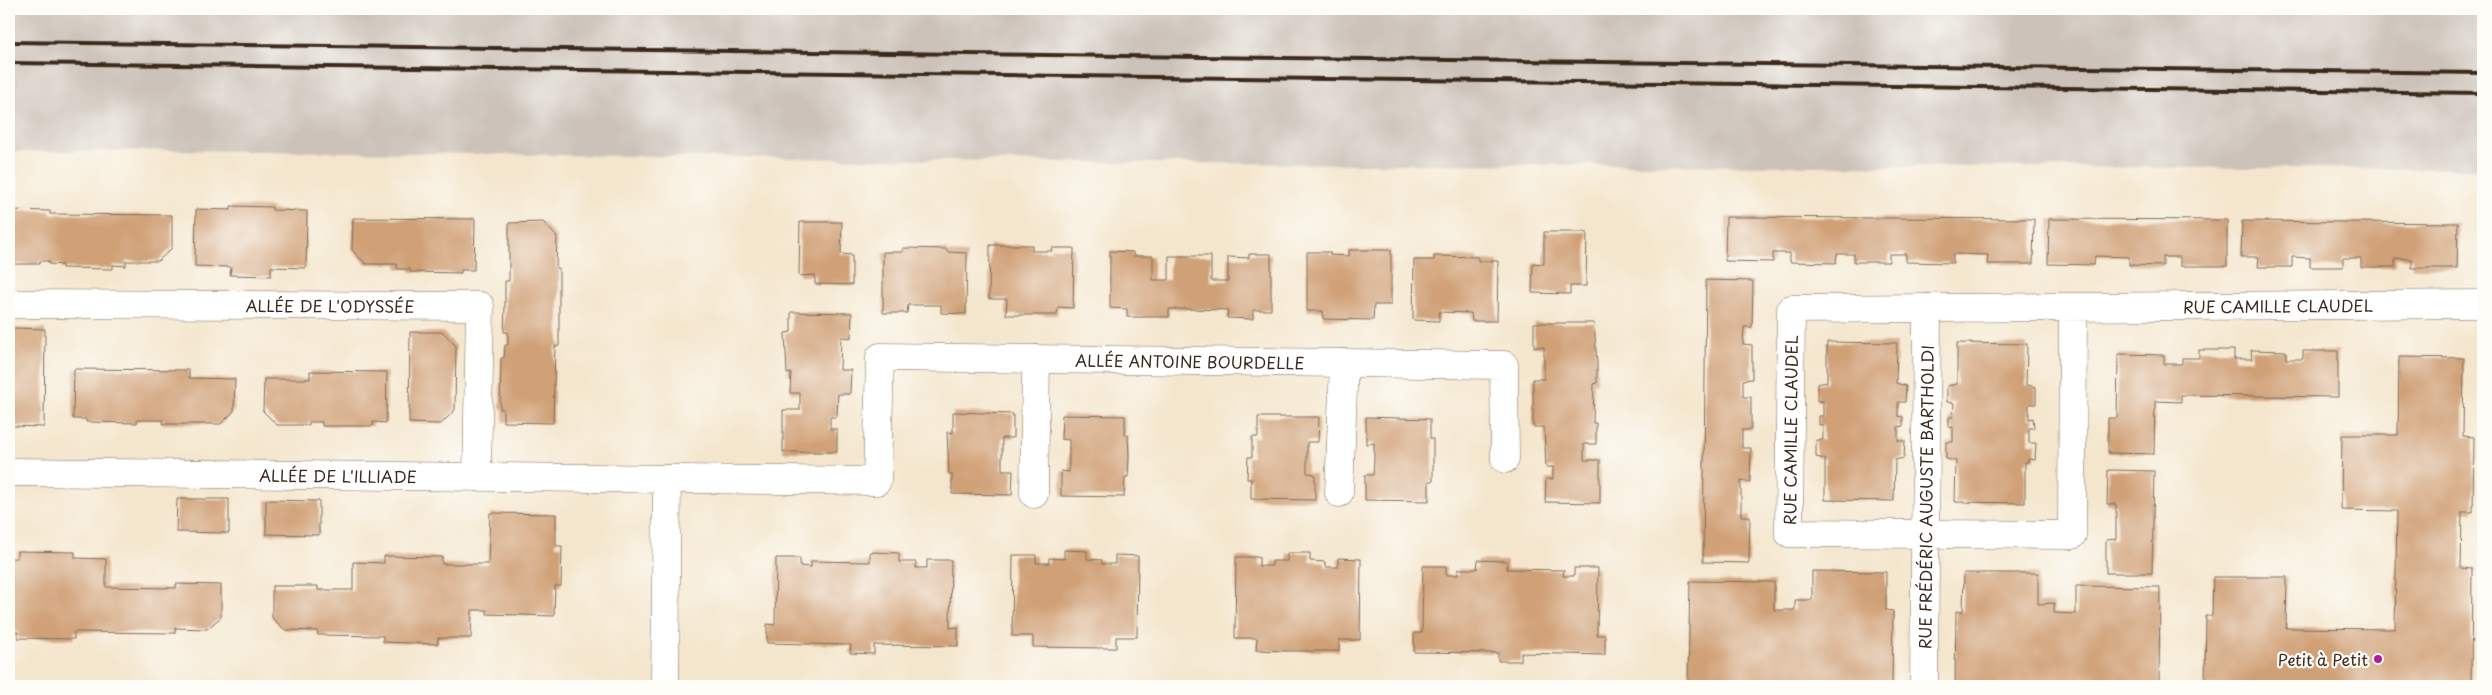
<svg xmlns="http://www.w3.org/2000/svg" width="2492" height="695" font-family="'Playpen Sans',sans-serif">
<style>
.industrial{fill:#ccc2b9}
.building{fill:#d0a077}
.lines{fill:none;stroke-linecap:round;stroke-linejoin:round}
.minor-casing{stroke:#7c6c5b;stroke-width:29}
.minor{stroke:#fff;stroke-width:28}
.rail{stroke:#3b2a1e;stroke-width:4}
.poi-dot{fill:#b5179e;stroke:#fdfcf7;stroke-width:2}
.labels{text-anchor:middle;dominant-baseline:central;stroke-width:4.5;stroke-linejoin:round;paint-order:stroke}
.street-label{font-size:16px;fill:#3b2a1e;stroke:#fdfcf7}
.poi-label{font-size:16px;fill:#3b2a1e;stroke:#fdfcf7;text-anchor:end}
</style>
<rect width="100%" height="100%" fill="#fdfcf7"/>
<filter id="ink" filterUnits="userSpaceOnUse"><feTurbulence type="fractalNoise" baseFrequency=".02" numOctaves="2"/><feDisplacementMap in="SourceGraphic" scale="10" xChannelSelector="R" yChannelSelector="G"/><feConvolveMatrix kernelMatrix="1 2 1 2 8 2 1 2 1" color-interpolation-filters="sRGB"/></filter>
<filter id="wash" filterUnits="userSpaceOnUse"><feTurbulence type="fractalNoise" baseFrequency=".0096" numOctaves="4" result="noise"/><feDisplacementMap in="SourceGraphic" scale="20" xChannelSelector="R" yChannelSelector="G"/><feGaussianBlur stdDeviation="1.12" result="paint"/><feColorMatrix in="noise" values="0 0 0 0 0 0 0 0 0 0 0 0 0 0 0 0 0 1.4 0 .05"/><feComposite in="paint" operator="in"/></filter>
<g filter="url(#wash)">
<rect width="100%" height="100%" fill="#f4e6cd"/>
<polygon class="industrial" points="9,9 2483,9 2483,169 1160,163 176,150 9,152"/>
<g id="blocks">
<g class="building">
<polygon points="231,206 272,207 272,210 307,211 306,268 271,267 271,276 230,275 231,267 195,266 196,209 231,210"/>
<polygon points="9,210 50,211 50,214 172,215 172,248 158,261 126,261 126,266 113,265 113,269 62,268 62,265 49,264 49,261 40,261 40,264 9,264"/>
<polygon points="1726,217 2034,219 2033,264 1987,264 1988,255 1953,254 1953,263 1906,262 1906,254 1889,254 1889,262 1854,262 1854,254 1837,254 1836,263 1790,262 1790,253 1773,253 1773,262 1725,261"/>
<polygon points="353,218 475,219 474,270 461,270 461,273 410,272 410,269 397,269 397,264 366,264 352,250"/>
<polygon points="2049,219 2227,220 2227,266 2180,266 2180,257 2163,257 2163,266 2129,265 2129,257 2095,256 2094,265 2048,264"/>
<polygon points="2242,221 2458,223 2457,268 2412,268 2412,259 2395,258 2395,267 2361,267 2361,258 2343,258 2343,267 2310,267 2310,258 2292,257 2292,267 2258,267 2259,257 2241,257"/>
<polygon points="543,222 557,237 556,268 559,268 559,346 555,346 553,423 503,422 503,409 500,409 501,358 504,358 505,345 508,345 508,332 504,332 505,306 505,281 509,281 509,223"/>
<polygon points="800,222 842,222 841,254 852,255 852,285 815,284 815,275 799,276"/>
<polygon points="1544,232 1587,232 1586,286 1570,286 1570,294 1532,293 1533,263 1544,264"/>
<polygon points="990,245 1032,245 1032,251 1052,251 1051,248 1074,248 1073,308 1058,307 1057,315 1006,315 1007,299 989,299"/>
<polygon points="903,248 947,249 947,252 967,253 966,314 941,313 941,305 908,305 907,313 883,313 883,252 903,252"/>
<polygon points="1349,250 1391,250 1391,305 1374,305 1373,320 1323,319 1323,311 1307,311 1307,252 1330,252 1330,255 1349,256"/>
<polygon points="1110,251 1133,252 1133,256 1153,256 1153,280 1169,280 1169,256 1211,256 1211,281 1228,281 1228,257 1249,258 1249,254 1271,254 1271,310 1253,310 1253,319 1227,318 1228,310 1187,309 1169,309 1169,317 1127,317 1127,309 1110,308"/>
<polygon points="1434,256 1478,257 1478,261 1498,261 1497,321 1472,321 1471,313 1439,312 1439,321 1413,320 1414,260 1434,260"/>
<polygon points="1706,280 1753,281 1752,327 1744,327 1743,344 1752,345 1752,379 1743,380 1743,397 1751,397 1751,430 1742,430 1742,448 1751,448 1750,482 1741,481 1741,516 1750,516 1749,563 1703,562"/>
<polygon points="791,312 852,313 851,338 841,337 840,370 851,370 850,394 838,394 837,417 830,417 830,429 837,429 837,452 783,452 783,410 800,410 800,393 790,393 791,373 787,374 785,333 791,332"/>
<polygon points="1534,323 1594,323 1597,363 1597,383 1594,384 1593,423 1596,423 1596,444 1584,444 1584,460 1600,460 1600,503 1545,502 1546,479 1553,479 1553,467 1546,467 1544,427 1533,427 1533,379 1544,379 1544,347 1534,347"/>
<polygon points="13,328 45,329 44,427 12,426 9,423 9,333"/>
<polygon points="410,332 443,332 456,346 455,410 441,424 409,423"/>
<polygon points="1827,342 1897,343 1896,383 1906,386 1905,402 1898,402 1898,416 1903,417 1903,426 1898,427 1898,441 1905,441 1904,458 1895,460 1894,501 1825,500 1825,459 1816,457 1816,440 1823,440 1823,425 1819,425 1819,416 1823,416 1823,401 1817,401 1817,384 1827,382"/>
<polygon points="1957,343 2027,344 2026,385 2036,387 2036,404 2029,404 2029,419 2033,418 2034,428 2029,428 2029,443 2036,443 2035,460 2028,459 2028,462 2025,462 2025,503 1955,502 1956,461 1946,459 1946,442 1953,442 1953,427 1949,428 1949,417 1953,417 1954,403 1947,402 1947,386 1957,384"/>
<polygon points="2199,350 2234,350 2234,359 2252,359 2251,350 2286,351 2286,359 2303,359 2303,351 2338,351 2338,397 2181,395 2181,402 2155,401 2154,454 2108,453 2108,418 2117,418 2118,354 2164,355 2164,364 2182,364 2182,358 2199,358"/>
<polygon points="2399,357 2464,358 2463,436 2474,437 2473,512 2462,512 2461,568 2472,569 2471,686 2205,686 2206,616 2212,616 2213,577 2287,577 2286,628 2395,629 2397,511 2341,510 2342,435 2398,435"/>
<polygon points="74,369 189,370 189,378 235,379 234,411 221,424 163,424 163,420 137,420 137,423 86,422 86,419 73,419"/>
<polygon points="310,371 387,372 386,423 373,422 373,426 322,426 322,422 309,422 309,425 277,425 263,411 264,379 310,379"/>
<polygon points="953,412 1013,414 1013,438 1002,438 1002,470 1013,470 1012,495 952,494 952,474 949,474 947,432 953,433"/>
<polygon points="1062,415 1125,416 1125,435 1128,435 1129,456 1128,477 1125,477 1124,497 1061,496 1061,471 1069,472 1069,440 1061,439"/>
<polygon points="1258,417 1319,417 1318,442 1307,442 1307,473 1315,474 1315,500 1251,499 1251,479 1247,479 1248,457 1252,457 1252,437 1258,437"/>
<polygon points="1366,417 1430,419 1430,438 1433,439 1433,481 1429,481 1429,501 1365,500 1365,475 1373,475 1374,459 1374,443 1366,444"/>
<polygon points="2108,470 2154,471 2152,573 2106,573 2106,540 2116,539 2116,504 2107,504"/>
<polygon points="177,499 229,499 229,533 176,532"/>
<polygon points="266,500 319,501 319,535 266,534"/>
<polygon points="490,513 556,514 556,546 562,546 561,586 555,586 554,616 487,614 487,610 472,610 471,638 438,638 438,644 383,642 383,636 318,635 317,631 285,630 272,618 272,586 318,586 318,590 353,590 353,562 384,563 384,556 442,557 442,564 488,564"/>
<polygon points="1064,550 1087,551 1087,559 1102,560 1102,564 1115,564 1115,555 1138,556 1137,637 1116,637 1116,648 1104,648 1033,647 1033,636 1012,636 1013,555 1036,555 1036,563 1049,563 1049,558 1064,559"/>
<polygon points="17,551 75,552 75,558 106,559 106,587 176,588 176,584 221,585 221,617 207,629 175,628 175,633 74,632 74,639 18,638 18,632 9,632 9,558 17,558"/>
<polygon points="870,552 899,553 899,562 916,562 916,568 927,568 927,560 951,560 950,628 958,627 958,646 874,645 874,654 850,653 851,645 767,643 767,624 775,625 776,558 800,558 800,566 811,567 811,561 870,562"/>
<polygon points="1287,553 1310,553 1310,561 1325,562 1325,567 1338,567 1338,558 1361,559 1360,640 1339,640 1339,651 1287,651 1256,650 1257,638 1235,638 1236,557 1259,557 1259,566 1272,566 1272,561 1287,561"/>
<polygon points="1478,560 1507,561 1507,569 1564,570 1563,576 1574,576 1574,568 1598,568 1597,635 1605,635 1605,655 1521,653 1521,661 1498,661 1498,653 1414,652 1414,633 1422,633 1423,566 1446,566 1446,575 1458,575 1458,569 1477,569"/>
<polygon points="1812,571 1886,572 1886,610 1893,611 1892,686 1688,685 1690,581 1774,582 1774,610 1795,610 1795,600 1812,600"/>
<polygon points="1964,573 2038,573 2038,604 2054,603 2054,613 2076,614 2076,586 2160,587 2159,686 1955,686 1956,611 1963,611"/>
</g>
</g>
</g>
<g filter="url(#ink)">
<use href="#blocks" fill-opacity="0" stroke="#7c6c5b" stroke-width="1"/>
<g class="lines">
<g class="minor-casing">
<g id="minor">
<path id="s1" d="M 9,304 L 480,306 L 477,477"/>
<path id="s2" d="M 2073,307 L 2072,535 L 1789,533 L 1791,309 L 2483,304"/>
<path id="s3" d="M 9,472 L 877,481 L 880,357 L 1504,365 L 1505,459"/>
<polyline points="1339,493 1344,363"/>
<polyline points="1034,494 1036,359"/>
<polyline points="665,686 667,479"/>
<path id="s4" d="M 1924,686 L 1927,308"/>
</g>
</g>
<use href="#minor" class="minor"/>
<g class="rail">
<polyline points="9,42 2483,73"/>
<polyline points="9,63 2483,93"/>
</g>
</g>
</g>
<circle class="poi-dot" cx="2378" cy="659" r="5"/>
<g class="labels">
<g class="street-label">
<text stroke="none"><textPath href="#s1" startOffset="321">ALLÉE DE L'ODYSSÉE</textPath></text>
<text stroke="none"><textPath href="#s2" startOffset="1222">RUE CAMILLE CLAUDEL</textPath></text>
<text stroke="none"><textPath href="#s3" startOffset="1302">ALLÉE ANTOINE BOURDELLE</textPath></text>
<text stroke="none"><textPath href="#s2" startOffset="614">RUE CAMILLE CLAUDEL</textPath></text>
<text stroke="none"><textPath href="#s3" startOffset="329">ALLÉE DE L'ILLIADE</textPath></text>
<text stroke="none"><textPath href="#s4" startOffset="189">RUE FRÉDÉRIC AUGUSTE BARTHOLDI</textPath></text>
</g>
<g class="poi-label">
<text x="2368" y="659">Petit à Petit</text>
</g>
</g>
<rect width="2492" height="695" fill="none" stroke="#fdfcf7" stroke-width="30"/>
</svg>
